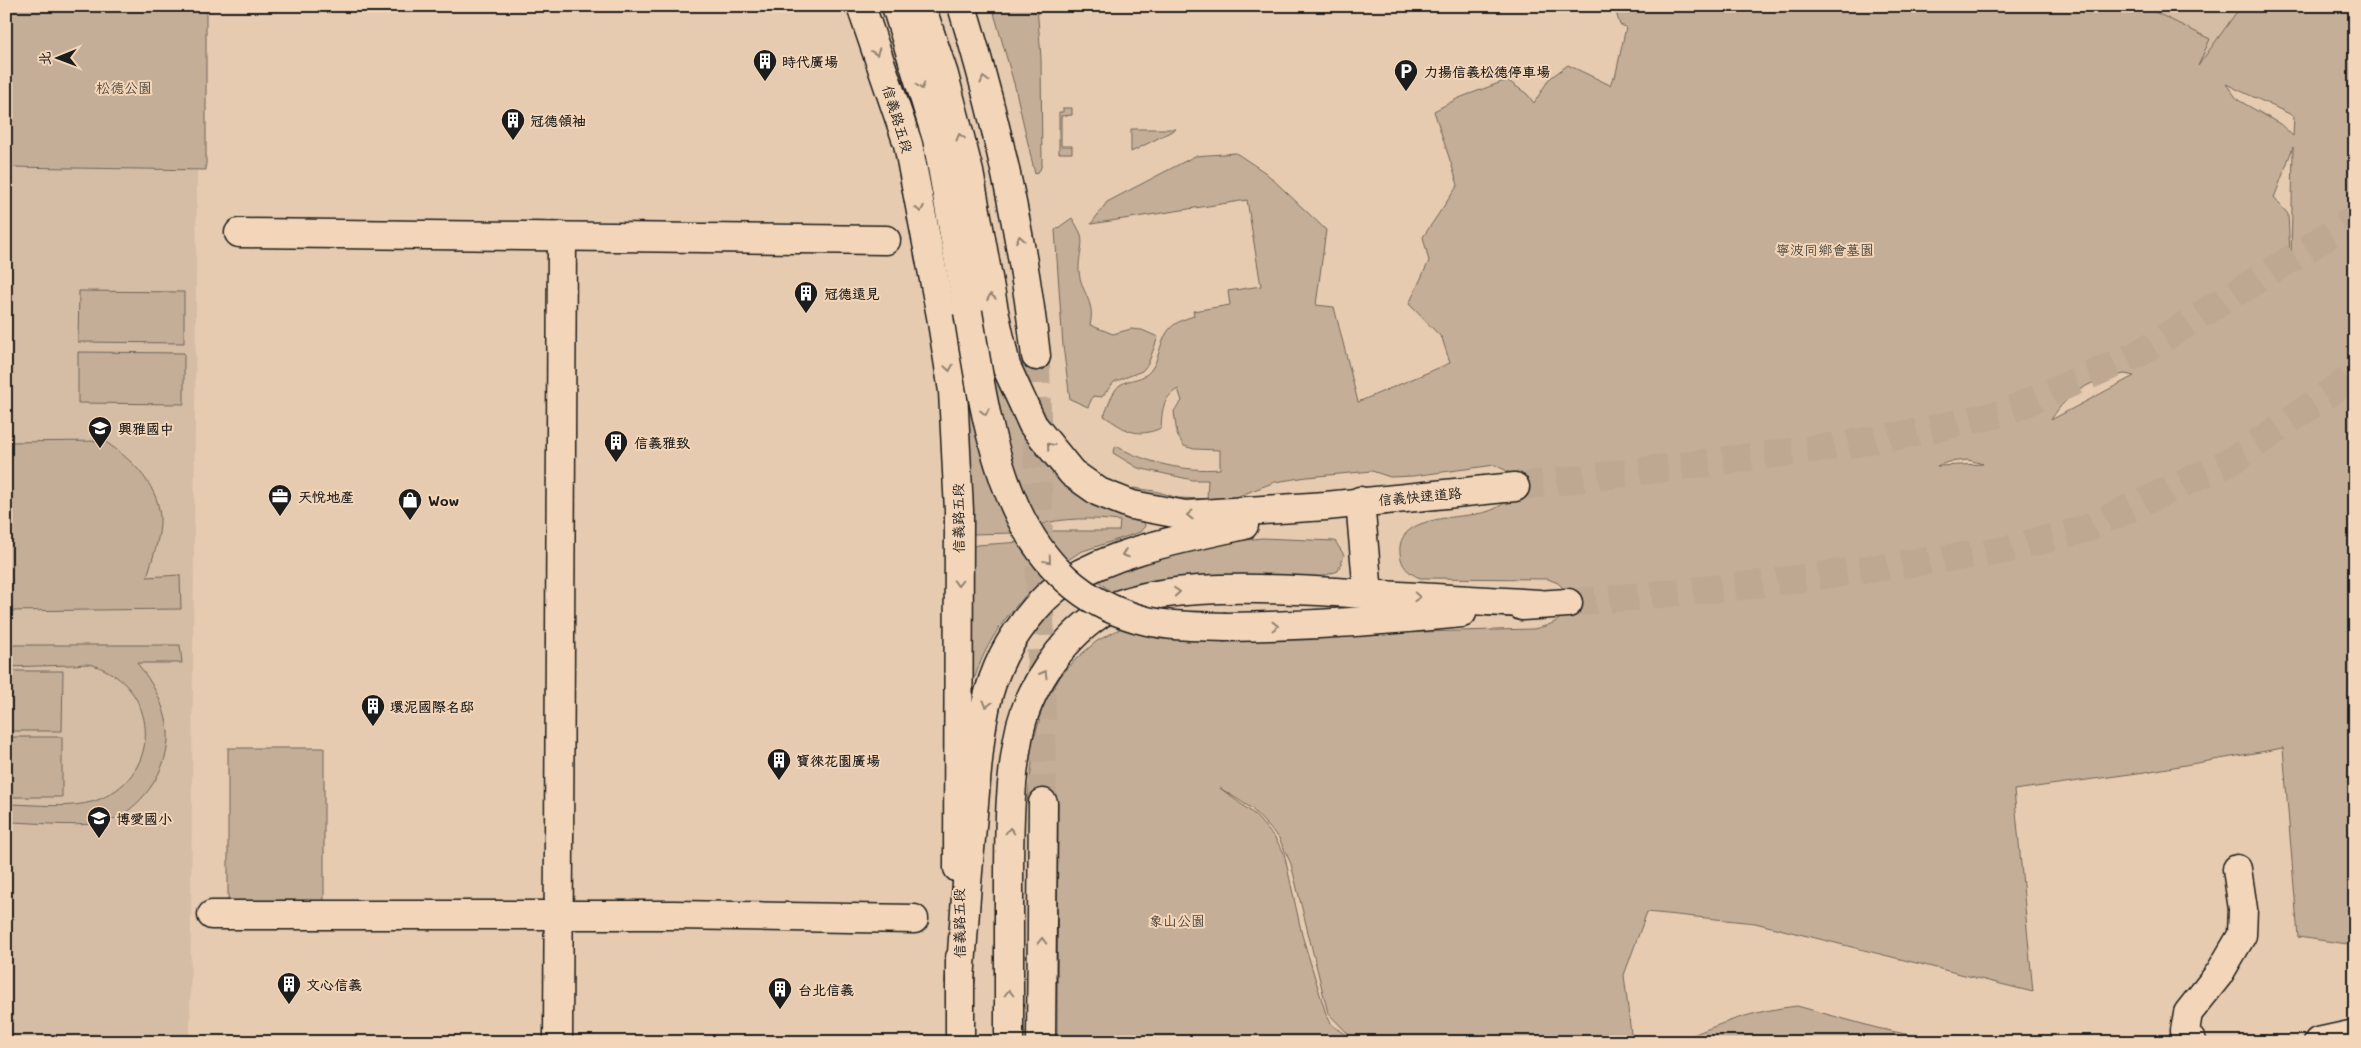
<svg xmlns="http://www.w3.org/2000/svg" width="2361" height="1048" font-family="Mali,'LXGW WenKai TC',sans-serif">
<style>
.built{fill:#d5bca4}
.green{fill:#c4ae97;stroke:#70655a;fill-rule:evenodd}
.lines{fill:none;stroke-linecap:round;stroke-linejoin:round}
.major-tunnel{stroke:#bea892;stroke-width:28;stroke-dasharray:28 14;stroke-linecap:butt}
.highway-tunnel{stroke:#bea892;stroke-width:28;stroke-dasharray:28 14;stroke-linecap:butt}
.minor-casing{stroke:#1c1c1c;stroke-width:31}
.major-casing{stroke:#1c1c1c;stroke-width:31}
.highway-casing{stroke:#1c1c1c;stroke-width:31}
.minor{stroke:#f3d6b9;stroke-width:28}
.major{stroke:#f3d6b9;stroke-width:28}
.highway{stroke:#f3d6b9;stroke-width:28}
.highway-bridge-casing{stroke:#1c1c1c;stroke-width:31;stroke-linecap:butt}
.highway-bridge{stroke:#f3d6b9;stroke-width:28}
.oneway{stroke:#928272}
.labels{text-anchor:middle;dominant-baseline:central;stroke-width:4;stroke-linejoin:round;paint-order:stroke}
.poi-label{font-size:14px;font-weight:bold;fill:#1c1c1c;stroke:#f3d6b9;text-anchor:start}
.park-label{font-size:14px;fill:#4e4841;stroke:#f3d6b9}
.street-label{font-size:14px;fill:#1c1c1c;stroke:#f3d6b9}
</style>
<rect width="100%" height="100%" fill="#e6cbb0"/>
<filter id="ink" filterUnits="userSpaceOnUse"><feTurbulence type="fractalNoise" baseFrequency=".02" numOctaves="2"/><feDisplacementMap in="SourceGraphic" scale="10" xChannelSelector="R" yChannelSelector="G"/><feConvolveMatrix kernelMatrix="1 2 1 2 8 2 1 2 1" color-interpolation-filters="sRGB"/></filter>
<g filter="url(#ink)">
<g class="built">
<polygon points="2108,6 2241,6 2202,61"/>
<polygon points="6,167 197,170 190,1042 6,1042"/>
</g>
<g class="green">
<polygon points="6,6 206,6 206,170 6,167"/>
<path d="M 909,6 L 1011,403 L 1144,522 L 1145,526 L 1140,532 L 1080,552 L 1065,562 L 1043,535 L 1051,531 L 1119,531 L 1120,521 C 1093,518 1062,517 1036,526 L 1013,478 Z"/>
<polygon points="992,6 1037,6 1041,58 1042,164 1040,170 1035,174 1015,87"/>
<path d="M 1614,6 L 2155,6 L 2153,11 L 2210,39 L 2198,66 L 2241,6 L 2355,6 L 2352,23 L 2355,24 L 2355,945 L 2298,937 L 2283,748 L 2145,772 L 2014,790 L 2033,992 L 1755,923 L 1647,912 L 1624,975 L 1632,1042 L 1365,1042 L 1350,1036 L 1328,1013 L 1291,864 L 1279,838 L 1251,808 L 1220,788 L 1254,814 L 1275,838 L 1284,853 L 1302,935 L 1326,1014 L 1332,1025 L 1357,1042 L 1057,1042 L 1058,803 L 1027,803 L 1036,731 L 1046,702 L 1060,677 L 1077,658 L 1097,641 L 1127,625 L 1308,635 L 1533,629 C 1548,626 1557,623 1567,612 L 1566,591 L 1558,583 L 1548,579 L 1420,578 C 1408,573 1401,566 1400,553 C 1396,514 1461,519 1486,512 C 1494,510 1500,506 1507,501 L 1514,480 L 1509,472 L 1495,465 L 1413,476 L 1390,477 L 1372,471 L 1307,477 L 1275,482 L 1223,502 L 1172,505 L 1133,495 L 1133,488 L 1155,491 L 1178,498 L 1207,499 L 1208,480 L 1193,480 L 1138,468 L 1113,453 L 1116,446 C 1147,463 1184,472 1220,469 L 1220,450 L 1194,449 L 1184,446 L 1177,435 L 1174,411 L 1182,401 L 1178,389 C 1162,398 1162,412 1161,428 C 1136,439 1125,430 1104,416 C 1108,407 1112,391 1120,385 C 1130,378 1143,381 1151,370 C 1155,365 1157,358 1159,352 C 1166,329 1171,323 1194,316 L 1193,311 L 1230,305 L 1228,291 L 1261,286 L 1247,200 L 1091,224 L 1107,202 L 1195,156 L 1236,153 L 1266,173 L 1326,230 L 1316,305 L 1334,307 L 1358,402 L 1450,363 L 1442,338 L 1409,304 L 1429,261 L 1423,237 L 1458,185 L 1434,111 L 1459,98 L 1507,80 L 1527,94 L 1534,103 L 1549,79 L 1568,65 L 1610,85 L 1613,77 L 1615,78 L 1626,27 L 1620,25 ZM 2226,84 L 2294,116 L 2293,136 L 2280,124 L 2238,100 ZM 2293,147 L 2291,264 L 2288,267 L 2290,253 L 2288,214 L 2274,198 ZM 2125,374 L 2134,376 L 2051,420 C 2068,391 2093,379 2125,374 ZM 1968,460 L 1983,464 L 1937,466 L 1948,462 Z"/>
<polygon points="1063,108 1072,108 1072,115 1061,116 1061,146 1072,146 1072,153 1059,153 1059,112 1063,112"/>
<polygon points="1131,129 1176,129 1131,152"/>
<path d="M 1072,218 C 1075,223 1079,229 1081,235 C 1084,246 1078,259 1079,270 C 1080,292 1096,301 1090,325 L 1113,334 L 1131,329 L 1142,330 L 1158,337 L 1148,364 L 1142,371 L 1114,382 L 1102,397 L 1093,396 L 1088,407 L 1070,399 L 1063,346 L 1055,230 Z"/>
<polygon points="79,291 184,292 184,343 78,342"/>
<polygon points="959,321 1015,533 971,534"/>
<polygon points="78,352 184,353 184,404 78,403"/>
<path d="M 104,441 C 132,459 162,488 160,524 C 159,542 152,559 147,577 L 180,575 L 181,609 L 6,611 L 6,442 Z"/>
<polygon points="1261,538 1335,541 1344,555 1338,571 1314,579 1118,598 1097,580 1164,552"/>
<path d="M 1022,542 L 1048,575 C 1015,603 989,634 975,677 L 972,678 L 971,547 L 977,545 Z"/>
<path d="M 6,645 L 180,645 L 182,663 L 137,663 C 153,683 165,705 168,731 C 171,768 140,813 105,822 C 84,828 31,822 6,822 L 6,804 C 34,804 75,810 100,799 C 164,772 159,686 93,665 C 87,663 78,665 71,665 C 49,666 28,666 6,667 Z"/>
<polygon points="6,671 63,671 62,731 6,731"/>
<rect x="6" y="737" width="56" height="60"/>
<rect x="228" y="748" width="96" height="154"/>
<path d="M 1797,1006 L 1877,1028 L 1924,1038 L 1949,1035 L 2037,1042 L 1676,1042 C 1719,1024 1750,1011 1797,1006 Z"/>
<polygon points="2175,1034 2181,1042 2080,1042"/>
</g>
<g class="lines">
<polyline class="major-tunnel" points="1036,356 1043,803"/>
<g class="highway-tunnel">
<polyline points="1515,487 1830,447 1913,433 2003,413 2136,355 2355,219"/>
<polyline points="1568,603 1752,585 2000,551 2085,529 2233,460 2355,375"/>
</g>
<g class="minor-casing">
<g id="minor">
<polyline points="239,233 886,240"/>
<polyline points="212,915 673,915 914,919"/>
<polyline points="558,1042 562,236"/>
<polyline points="2192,1042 2185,1031 2188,1013 2219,974 2242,935 2243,909 2237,869"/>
<polyline points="2318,1042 2355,1034"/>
</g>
</g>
<g class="major-casing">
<g id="major">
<polyline points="861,6 908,144 941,316 953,391 959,511 958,868"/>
<path d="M 962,6 C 997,121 1023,237 1036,356"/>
<polyline points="960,958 960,1042"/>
<polyline points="1041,1042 1043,803"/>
</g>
</g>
<g class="highway-casing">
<g id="highway">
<polyline points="896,6 937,139 968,312"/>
<polyline points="921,6 944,75 969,172 994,311 1006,366 1033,425 1072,473 1099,492 1132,505 1185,515 1326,506 1515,487"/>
<polyline points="1360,501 1368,594"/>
<polyline points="1522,606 1568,603"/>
<path d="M 1226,627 C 1305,626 1383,621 1462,613"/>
<path d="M 960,981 C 964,918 969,855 975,792 C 979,750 981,706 998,667 C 1010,638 1038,599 1065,582 C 1120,549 1183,539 1244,525"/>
<path d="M 1009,1042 C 1009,991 1009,939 1009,888 C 1009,839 1009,788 1018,739 C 1026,691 1060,641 1100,614 C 1158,576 1312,591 1381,595 C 1434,598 1487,601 1539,604"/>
</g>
</g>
<use href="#minor" class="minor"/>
<use href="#major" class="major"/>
<use href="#highway" class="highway"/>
<g class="highway-bridge-casing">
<path id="highway-bridge" d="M 968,312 C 988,432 1005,587 1147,621 C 1173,627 1200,626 1226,627"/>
</g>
<use href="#highway-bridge" class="highway-bridge"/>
</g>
<defs><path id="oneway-chevron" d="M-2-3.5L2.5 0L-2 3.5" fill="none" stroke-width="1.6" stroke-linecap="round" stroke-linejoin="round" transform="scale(1.25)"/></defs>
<g class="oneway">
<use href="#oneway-chevron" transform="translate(876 52) rotate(71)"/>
<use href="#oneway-chevron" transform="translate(984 80) rotate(-105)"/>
<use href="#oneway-chevron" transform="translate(921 86) rotate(74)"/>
<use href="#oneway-chevron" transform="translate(960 137) rotate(-105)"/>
<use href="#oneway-chevron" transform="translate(920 209) rotate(79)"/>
<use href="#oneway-chevron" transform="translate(1020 239) rotate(-100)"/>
<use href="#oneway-chevron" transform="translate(991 297) rotate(-100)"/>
<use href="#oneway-chevron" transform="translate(949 368) rotate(81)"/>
<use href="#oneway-chevron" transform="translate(985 412) rotate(78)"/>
<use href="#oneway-chevron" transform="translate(1050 446) rotate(-130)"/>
<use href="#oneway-chevron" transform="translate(1190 515) rotate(179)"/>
<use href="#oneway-chevron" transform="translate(1125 554) rotate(160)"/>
<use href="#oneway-chevron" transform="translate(1048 560) rotate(50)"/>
<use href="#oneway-chevron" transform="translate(958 583) rotate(91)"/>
<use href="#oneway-chevron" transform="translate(1177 592) rotate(-5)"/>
<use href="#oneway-chevron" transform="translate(1417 597) rotate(3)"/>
<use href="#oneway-chevron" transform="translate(1275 626) rotate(-1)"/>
<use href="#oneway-chevron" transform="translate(1044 674) rotate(-60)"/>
<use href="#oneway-chevron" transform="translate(987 704) rotate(105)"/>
<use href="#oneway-chevron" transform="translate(1010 831) rotate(-90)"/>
<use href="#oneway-chevron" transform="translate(1042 941) rotate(-89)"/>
<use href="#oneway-chevron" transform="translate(1009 993) rotate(-90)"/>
</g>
</g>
<defs>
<g id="building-pin" transform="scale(1.25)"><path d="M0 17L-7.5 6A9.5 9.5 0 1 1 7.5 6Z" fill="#1c1c1c" stroke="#f3d6b9"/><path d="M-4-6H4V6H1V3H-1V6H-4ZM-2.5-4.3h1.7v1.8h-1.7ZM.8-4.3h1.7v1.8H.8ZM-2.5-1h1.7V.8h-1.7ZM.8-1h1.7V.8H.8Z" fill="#fff"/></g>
<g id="parking-pin" transform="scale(1.25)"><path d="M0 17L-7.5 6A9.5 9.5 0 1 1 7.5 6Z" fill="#1c1c1c" stroke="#f3d6b9"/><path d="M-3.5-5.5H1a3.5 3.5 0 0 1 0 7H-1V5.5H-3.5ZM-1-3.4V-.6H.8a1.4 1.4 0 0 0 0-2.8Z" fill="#fff"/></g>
<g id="school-pin" transform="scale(1.25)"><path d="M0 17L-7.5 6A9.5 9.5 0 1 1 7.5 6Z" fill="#1c1c1c" stroke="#f3d6b9"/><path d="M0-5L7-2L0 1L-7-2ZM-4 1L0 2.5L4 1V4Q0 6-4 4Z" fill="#fff"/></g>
<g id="office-pin" transform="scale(1.25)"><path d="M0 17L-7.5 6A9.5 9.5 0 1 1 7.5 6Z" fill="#1c1c1c" stroke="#f3d6b9"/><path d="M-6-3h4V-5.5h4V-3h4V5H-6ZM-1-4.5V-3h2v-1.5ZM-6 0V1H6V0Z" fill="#fff"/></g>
<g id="shop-pin" transform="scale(1.25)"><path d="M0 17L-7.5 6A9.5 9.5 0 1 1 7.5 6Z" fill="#1c1c1c" stroke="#f3d6b9"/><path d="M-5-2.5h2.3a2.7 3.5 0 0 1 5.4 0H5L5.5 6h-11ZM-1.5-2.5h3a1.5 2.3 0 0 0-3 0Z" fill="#fff"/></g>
</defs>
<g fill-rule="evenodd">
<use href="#building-pin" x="765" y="61"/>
<use href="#parking-pin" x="1406" y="71"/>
<use href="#building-pin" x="513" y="120"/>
<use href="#building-pin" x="806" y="293"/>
<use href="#school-pin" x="100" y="428"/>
<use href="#building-pin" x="616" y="442"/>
<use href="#office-pin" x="280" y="496"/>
<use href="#shop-pin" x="410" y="500"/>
<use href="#building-pin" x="373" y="706"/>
<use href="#building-pin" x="779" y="760"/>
<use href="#school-pin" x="99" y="818"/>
<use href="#building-pin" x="289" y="984"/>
<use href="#building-pin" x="780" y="989"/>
</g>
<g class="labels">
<g class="poi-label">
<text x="782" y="61">時代廣場</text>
<text x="1424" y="71">力揚信義松德停車場</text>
<text x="530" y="120">冠德領袖</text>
<text x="824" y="293">冠德遠見</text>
<text x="118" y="428">興雅國中</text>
<text x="634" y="442">信義雅致</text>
<text x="298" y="496">天悅地產</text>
<text x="428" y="500">Wow</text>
<text x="390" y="706">環泥國際名邸</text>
<text x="796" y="760">寶徠花園廣場</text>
<text x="116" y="818">博愛國小</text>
<text x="306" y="984">文心信義</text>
<text x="798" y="989">台北信義</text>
</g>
<g class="park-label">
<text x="124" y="87">松德公園</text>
<text x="1825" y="249">寧波同鄉會墓園</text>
<text x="1177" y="920">象山公園</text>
</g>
<g class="street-label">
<text transform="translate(898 119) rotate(73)">信義路五段</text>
<text transform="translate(1420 496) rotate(-5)">信義快速道路</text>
<text transform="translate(958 518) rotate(-91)">信義路五段</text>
<text transform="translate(959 923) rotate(-91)">信義路五段</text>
</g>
</g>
<rect width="2361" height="1048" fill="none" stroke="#f3d6b9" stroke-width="25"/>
<rect x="12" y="12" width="2336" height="1023" fill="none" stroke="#1c1c1c" stroke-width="2" filter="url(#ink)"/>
<g transform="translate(58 58) rotate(269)" stroke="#f3d6b9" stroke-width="4" paint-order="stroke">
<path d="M0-4L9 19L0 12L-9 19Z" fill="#1c1c1c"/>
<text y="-8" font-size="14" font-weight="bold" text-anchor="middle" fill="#1c1c1c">北</text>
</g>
</svg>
